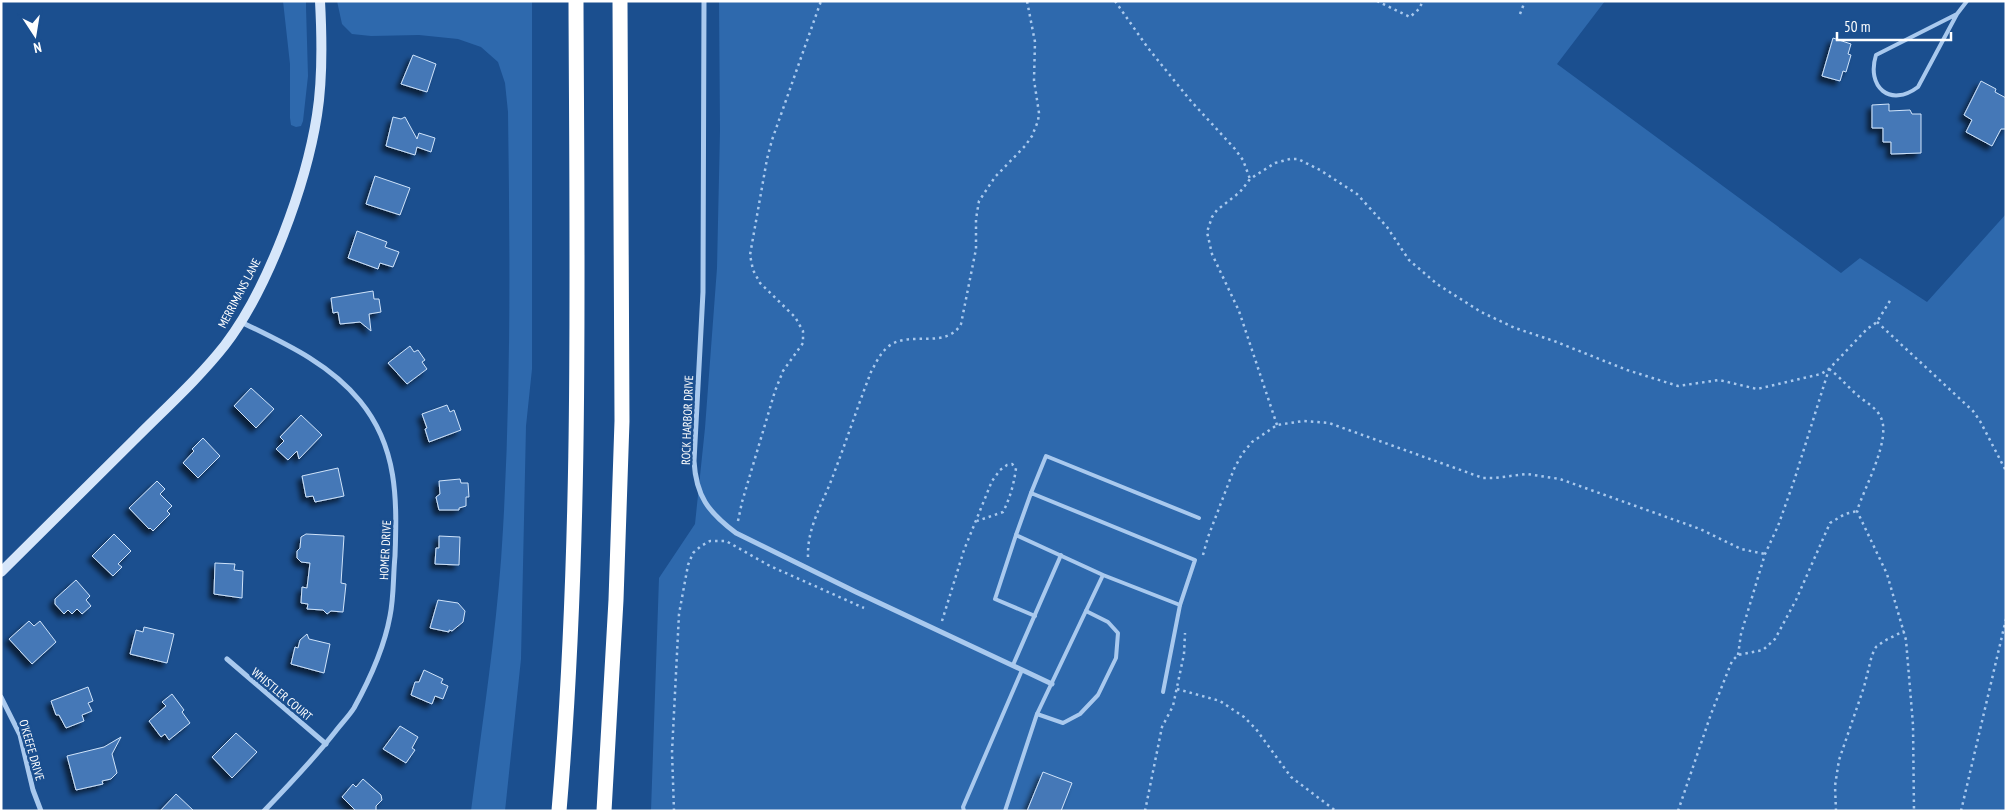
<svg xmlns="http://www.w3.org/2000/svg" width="2007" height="812" font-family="'PT Sans Narrow',sans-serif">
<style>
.green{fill:#2e69ad}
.building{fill:#4478b7;stroke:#cfe3fa;filter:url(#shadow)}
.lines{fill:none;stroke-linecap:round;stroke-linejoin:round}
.path{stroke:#a9c9ee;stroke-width:2.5;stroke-dasharray:2.5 4;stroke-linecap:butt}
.service{stroke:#a9c9ee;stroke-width:4}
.minor{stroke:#a9c9ee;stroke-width:5}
.secondary{stroke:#d6e6fa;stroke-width:10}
.motorway{stroke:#fff;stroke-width:15}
.labels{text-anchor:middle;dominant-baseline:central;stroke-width:5;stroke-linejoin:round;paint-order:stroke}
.street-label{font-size:12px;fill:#fff;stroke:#1b4f8f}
</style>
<defs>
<filter id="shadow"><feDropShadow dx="-4.5" dy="4.5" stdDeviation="2.5" flood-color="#0009"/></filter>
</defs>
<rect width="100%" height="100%" fill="#1b4f8f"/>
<g class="green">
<polygon points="283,1 306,1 306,7 308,76 303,121 301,126 296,127 291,125 290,118 290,64"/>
<path d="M 337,1 L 532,1 L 532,369 L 526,426 L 521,659 L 505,811 L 471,811 C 483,717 498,623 503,529 C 511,390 510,251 508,112 L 505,83 L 498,62 L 481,47 L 458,39 L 419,35 L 371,36 L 352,34 L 342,24 Z"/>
<polygon points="719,1 1605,1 1557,64 1841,273 1860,258 1927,302 2006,214 2006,811 651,811 659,578 695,524 705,428 717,268 720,131"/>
</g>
<g class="building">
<polygon points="1833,38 1851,44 1848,54 1851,55 1846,72 1843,71 1840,81 1822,76"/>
<polygon points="413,55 436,64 427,92 401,84"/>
<polygon points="1981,81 1996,89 1995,92 2006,98 2006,129 2001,129 1992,146 1966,132 1972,120 1964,115"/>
<polygon points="1889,104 1889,111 1910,110 1912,114 1921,114 1921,153 1891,154 1891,142 1883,142 1883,128 1872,128 1872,105"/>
<polygon points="393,117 401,119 405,117 417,139 419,133 435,138 431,152 417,147 415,155 386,146"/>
<polygon points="375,176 410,188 400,215 366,204"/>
<polygon points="357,231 387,242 385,247 399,252 393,267 380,263 378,269 348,258"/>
<polygon points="373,291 374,299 379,299 381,312 369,314 371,331 360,322 340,324 338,312 333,313 331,298"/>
<polygon points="410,346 414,352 418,350 425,360 422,362 427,369 407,384 388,363"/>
<polygon points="251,388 274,409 256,428 234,406"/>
<polygon points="447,405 450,412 454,410 461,430 429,442 425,429 427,428 422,414"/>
<polygon points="301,415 322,435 299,459 297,451 288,460 276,449 284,441 280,437"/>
<polygon points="203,438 220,456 198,478 183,463 194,451 192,449"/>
<polygon points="338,468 344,496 315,502 313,496 306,497 302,476"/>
<polygon points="460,479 461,483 468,483 469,497 466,497 466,506 459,508 459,510 439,510 436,497 440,494 439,481"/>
<polygon points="157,481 165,489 160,494 172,506 167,511 170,514 153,531 150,528 149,529 129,508"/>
<polygon points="114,534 131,551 118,564 122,567 113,576 92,556"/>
<polygon points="306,534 344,536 341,583 346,584 343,612 331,611 327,614 323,610 307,609 308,604 301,603 302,587 307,588 310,563 301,562 297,558 297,551 300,548 301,537"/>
<polygon points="439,536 460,537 459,565 435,564 436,548 439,548"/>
<polygon points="215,563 235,564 234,570 243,571 242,598 214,594"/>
<polygon points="76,580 90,596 86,600 91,606 82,614 77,609 72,614 68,610 64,614 55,604 55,599"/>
<polygon points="438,600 458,603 465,611 463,622 452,631 449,630 449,632 430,628"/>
<polygon points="29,621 34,626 40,621 56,642 32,664 9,639"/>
<polygon points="144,627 174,634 167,663 130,654 136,630 143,632"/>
<polygon points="307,634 309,639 330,644 324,673 291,664 295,647 298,648 300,640"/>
<polygon points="424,670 443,679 441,683 448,686 443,699 435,696 432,704 411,695 415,682 419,682"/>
<polygon points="88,687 93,701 88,703 92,711 82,715 84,721 66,728 59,715 56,715 51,701"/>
<polygon points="172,694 184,710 182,712 190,723 169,740 165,734 161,737 149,721 166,706 162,702"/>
<polygon points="400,726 418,737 412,748 415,750 406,763 383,749"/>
<polygon points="236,733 257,752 232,778 212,757"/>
<polygon points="121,737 112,754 117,773 111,779 102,781 103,784 76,790 67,756 104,747"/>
<polygon points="1043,772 1072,783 1061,811 1027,811"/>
<polygon points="363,779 381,795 382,800 376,806 376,811 356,811 342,797 353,784 356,787"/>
<polygon points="176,794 194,811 160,811"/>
</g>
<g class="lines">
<g class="path">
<polyline points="1115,1 1148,48 1190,100 1235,149 1243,160 1250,179"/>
<polyline points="1377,1 1410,17 1419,9 1423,1"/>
<polyline points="1520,14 1525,1"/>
<polyline points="1877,322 1973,411 1980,421 2006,471"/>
<path d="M 1829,369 C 1839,376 1846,385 1855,393 C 1863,401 1875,406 1880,416 C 1893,437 1864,488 1857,511 L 1887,574 L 1906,640 L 1913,725 L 1914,811"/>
<polyline points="1277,425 1239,311 1212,254 1207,232 1212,217 1217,210 1240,192 1250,179 1275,163 1290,159 1298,159 1320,170 1357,194 1387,227 1409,260 1437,284 1481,312 1515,328 1554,341 1627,370 1678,386 1719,380 1757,389 1821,374 1829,369 1867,329 1877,322 1891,299"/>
<polyline points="738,521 742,502 775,391 783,371 803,343 803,331 795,317 760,283 753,270 750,255 767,159 772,140 821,1"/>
<polyline points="1203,555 1208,537 1234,469 1242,454 1252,442 1277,425 1303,421 1329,423 1483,478 1494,478 1527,474 1560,479 1700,529 1741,549 1765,554"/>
<path d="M 808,557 C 807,529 821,506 831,481 C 845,445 857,408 871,372 C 876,363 880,353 889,346 C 910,330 946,350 961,324 L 976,249 L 976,219 L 979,201 L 995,177 L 1025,146 L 1032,136 L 1038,121 L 1039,113 L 1034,80 L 1035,42 L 1027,1"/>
<path d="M 942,621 L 964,550 L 992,481 L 1000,470 L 1007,465 L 1012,464 L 1016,468 C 1014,484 1010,498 1003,512 L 977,521"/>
<polyline points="1738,655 1741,634 1765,554 1778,526 1794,481 1829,369"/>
<polyline points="1177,689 1220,701 1244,717 1256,729 1291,777 1336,811"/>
<polyline points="674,811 672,752 679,614 688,565 693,553 701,546 710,541 726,541 770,566 864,608"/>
<polyline points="1145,811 1162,727 1173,706 1184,654 1185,633"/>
<polyline points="1678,811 1711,714 1732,661 1738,655 1763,650 1775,639 1796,600 1830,523 1845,514 1857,511"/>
<polyline points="1836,811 1835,786 1839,760 1864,687 1872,655 1876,647 1884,641 1904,631"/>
<polyline points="1961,811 2006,619"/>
</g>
<g class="service">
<path d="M 1957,14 L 1876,55 C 1866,87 1890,108 1918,87 L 1957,14 L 1967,1"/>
<polyline points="1031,493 1046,456 1199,518"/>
<polyline points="1016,535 995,599 1035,616"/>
<polyline points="1013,665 1061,555"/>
<polyline points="1163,692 1180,605"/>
<polyline points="1037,714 1063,723 1080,714 1098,695 1116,658 1118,633 1108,622 1086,611"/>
<polyline points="964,811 963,807 1022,670"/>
<polyline points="1005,811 1037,714 1103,575 1016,535 1031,493 1195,560 1180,605 1103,575"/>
</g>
<g class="minor">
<path d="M 704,1 L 703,292 L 694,461 C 696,496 708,512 736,533 L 856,592 L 1052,684"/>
<path d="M 241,322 C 284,343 329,363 360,401 C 398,447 397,500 395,556 C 393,576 394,597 390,616 C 384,649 370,679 354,708 C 349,716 341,724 335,732 C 313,760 289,785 264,811"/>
<polyline points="227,659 326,744"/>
<polyline points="1,697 20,735 33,790 41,811"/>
</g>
<path class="secondary" d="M 1,572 C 47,526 93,481 138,436 C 168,406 199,378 225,345 C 268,289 306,185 317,115 C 323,78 322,38 320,1"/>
<g class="motorway">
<path d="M 559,811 C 582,541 577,271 576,1"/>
<polyline points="604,811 616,600 622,421 620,1"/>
</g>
</g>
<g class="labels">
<g class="street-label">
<text transform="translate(239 293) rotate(-62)">MERRIMANS LANE</text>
<text transform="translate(687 420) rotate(-88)">ROCK HARBOR DRIVE</text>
<text transform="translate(385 550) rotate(-87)">HOMER DRIVE</text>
<text transform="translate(282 694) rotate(40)">WHISTLER COURT</text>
<text transform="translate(32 750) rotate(74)">O'KEEFE DRIVE</text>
</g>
</g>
<rect width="2007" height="812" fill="none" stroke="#ffffff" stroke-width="5"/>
<g transform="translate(35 35) rotate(168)" stroke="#1b4f8f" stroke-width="4" paint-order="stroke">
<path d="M0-4L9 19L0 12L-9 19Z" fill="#ffffff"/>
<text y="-8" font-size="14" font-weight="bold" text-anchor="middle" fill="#ffffff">N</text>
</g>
<path d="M1837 32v8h114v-8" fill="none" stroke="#ffffff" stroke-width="2.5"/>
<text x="1844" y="32" font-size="15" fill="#ffffff" stroke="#1b4f8f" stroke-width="4" paint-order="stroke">50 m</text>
</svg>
